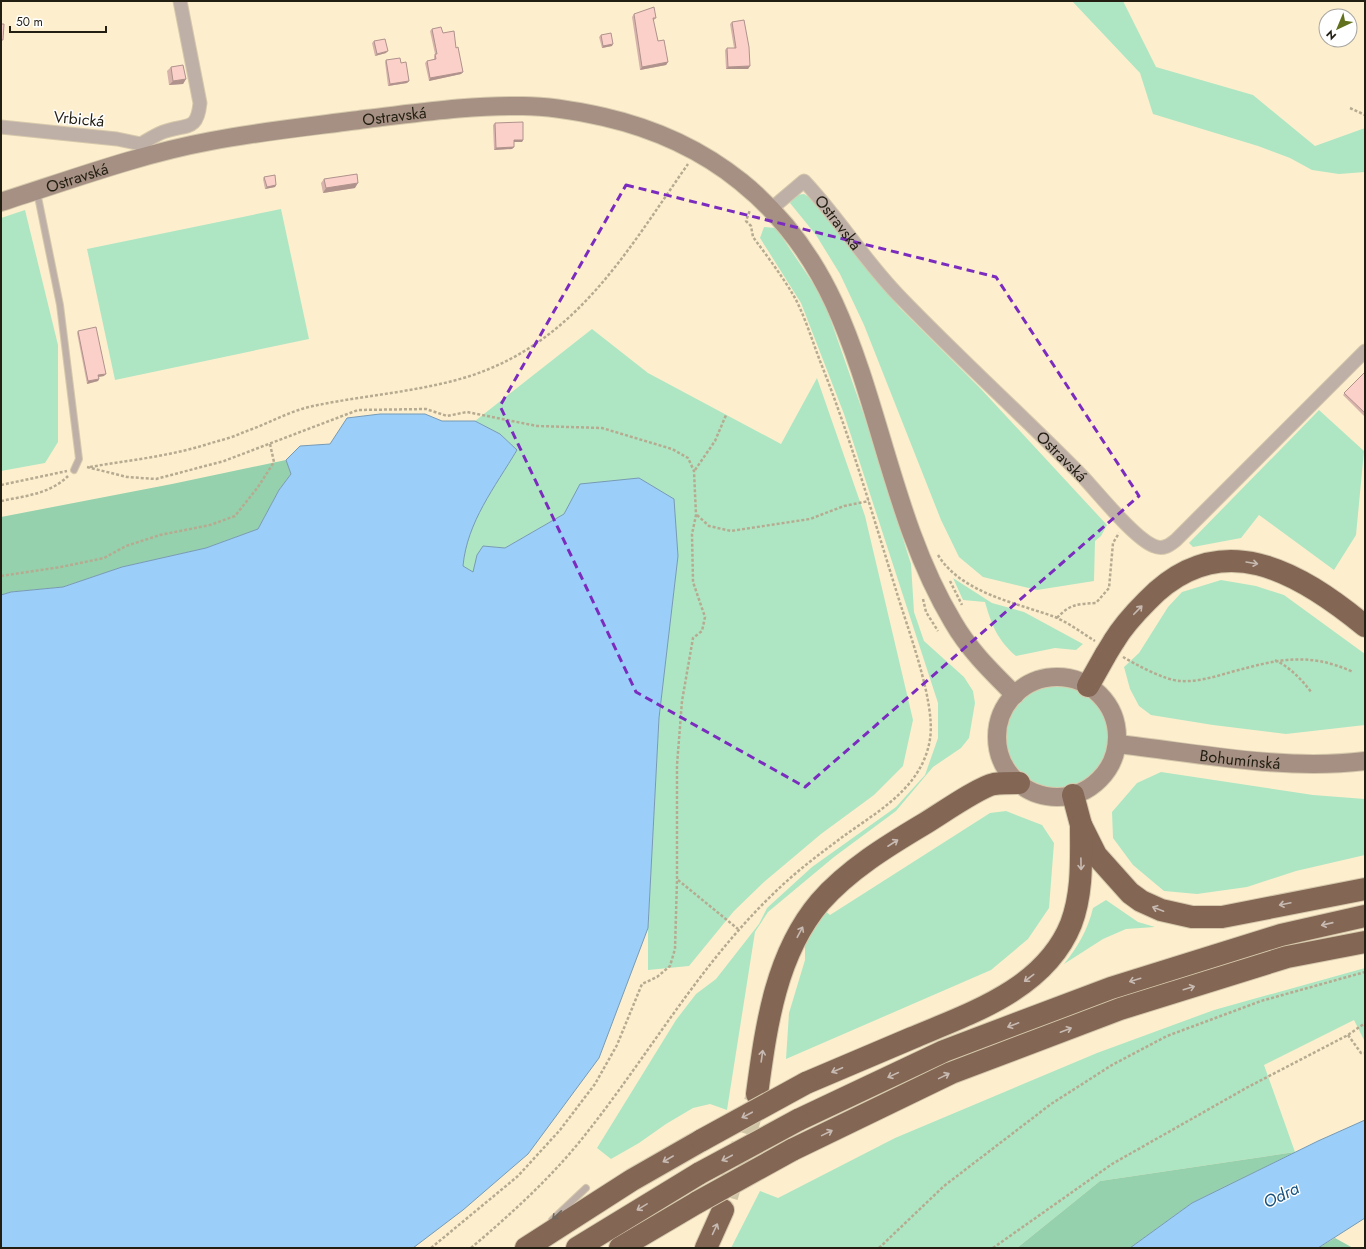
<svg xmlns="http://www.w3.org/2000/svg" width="1366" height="1249" font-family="Jost,sans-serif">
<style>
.green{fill:#aee6c3}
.forest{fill:#95d1ad}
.water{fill:#9bcffa;stroke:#779ab4}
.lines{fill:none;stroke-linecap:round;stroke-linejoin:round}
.highway-tunnel{stroke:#d1c5a8;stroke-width:22;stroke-dasharray:22 11;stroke-linecap:butt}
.lane-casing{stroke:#d6c9ac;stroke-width:8}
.street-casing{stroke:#d6c9ac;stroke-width:15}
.secondary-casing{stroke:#d6c9ac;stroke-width:20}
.highway-casing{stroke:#d6c9ac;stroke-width:24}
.path{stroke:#b6ab91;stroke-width:2.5;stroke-dasharray:3 2;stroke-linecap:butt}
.lane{stroke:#beb0a7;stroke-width:6}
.street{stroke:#beb0a7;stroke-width:13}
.secondary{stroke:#a59083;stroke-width:18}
.highway{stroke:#836654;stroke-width:22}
.highway-bridge-casing{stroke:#d6c9ac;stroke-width:24;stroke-linecap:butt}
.highway-bridge{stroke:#836654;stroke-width:22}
.wall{fill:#d7b3ac}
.shaded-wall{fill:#af928c}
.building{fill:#fad0c8;stroke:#af928c}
.oneway{stroke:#c7bab2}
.oneway2{stroke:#70675c}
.marked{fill:none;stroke:#7b2cbf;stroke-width:3;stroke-dasharray:8 5;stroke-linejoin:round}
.labels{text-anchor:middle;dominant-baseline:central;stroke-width:3;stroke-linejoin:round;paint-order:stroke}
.street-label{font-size:16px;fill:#231e12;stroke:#fff}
.water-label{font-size:17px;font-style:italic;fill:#19527b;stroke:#fff}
</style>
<rect width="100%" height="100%" fill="#fdefce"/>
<g class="green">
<polygon points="1072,1 1123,1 1156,67 1253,95 1315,146 1365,128 1365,172 1339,174 1312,170 1290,158 1258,146 1153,114 1140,73"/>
<polygon points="804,194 814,200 844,241 899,307 981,389 1107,525 1101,536 1095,541 1094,581 1037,590 983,577 959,557 941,520 864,325 840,274 816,235 790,203 796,195"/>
<polygon points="281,209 309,339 115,380 87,249"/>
<polygon points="25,210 58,345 58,442 45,463 1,471 1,218"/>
<polygon points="764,227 776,228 823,298 866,421 911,564 914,612 924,641 964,677 973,691 975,703 969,738 961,748 933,767 896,811 834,857 768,912 755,932 727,1110 710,1104 693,1108 666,1124 639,1143 611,1159 597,1148 676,1020 696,994 716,979 759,924 767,908 812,867 896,807 925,775 938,738 938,703 844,414 801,303 760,238"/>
<path d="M 592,329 L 648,373 L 781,444 L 817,378 L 865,516 L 913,720 L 903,766 L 874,795 L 821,834 L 764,882 L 734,911 L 689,966 L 648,970 L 648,928 L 659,718 L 678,556 L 581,484 L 564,514 L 505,548 L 483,546 L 477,555 L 474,573 L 463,566 C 467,521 494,487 517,450 L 500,434 L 475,421 Z"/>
<polygon points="1319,410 1364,451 1356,535 1334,570 1259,515 1241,538 1193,547 1189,543"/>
<path d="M 953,578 L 992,603 L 1024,612 L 1083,644 L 1076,650 L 1055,648 L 1016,656 C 998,641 991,624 985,602 L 963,600 Z"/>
<polygon points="1221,580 1256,586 1284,595 1365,654 1365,725 1286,734 1213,725 1151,715 1139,706 1130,689 1124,667 1139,653 1168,607 1182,592"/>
<circle cx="1058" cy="736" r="52"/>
<polygon points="1161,772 1313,795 1365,799 1365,855 1296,871 1247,887 1197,894 1164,891 1133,865 1113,838 1112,812 1137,783"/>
<polygon points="1006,811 1042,825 1054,843 1049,908 1028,939 991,970 786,1059 789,1013 805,960 805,934 823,909 830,915 990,813"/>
<path d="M 1106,900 L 1138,922 L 1155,927 L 1126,929 L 1103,939 L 1064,964 C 1078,947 1088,929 1093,908 Z"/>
<polygon points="1365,968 1365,1042 1354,1020 1264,1065 1295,1152 1100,1181 1017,1248 731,1248 760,1191 778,1198 895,1138 1097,1053 1214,1010"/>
</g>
<g class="forest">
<polygon points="286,460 291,474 279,490 258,529 206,548 122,567 63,587 11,592 1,595 1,517 172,484"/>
<polygon points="1295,1152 1192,1203 1130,1248 1017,1248 1100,1181"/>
<polygon points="1335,1238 1353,1248 1318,1248"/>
</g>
<g class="water">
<path d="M 380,414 L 425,414 L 442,421 L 475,421 L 500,434 L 517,450 C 495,487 467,522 463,566 L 473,572 L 477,555 L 483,546 L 505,548 L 564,514 L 580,484 L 639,478 L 674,499 L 678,556 L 659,718 L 648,928 L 599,1058 L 528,1154 L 463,1210 L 413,1248 L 1,1248 L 1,595 L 11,592 L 63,587 L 122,567 L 206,548 L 258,529 L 279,490 L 291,474 L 286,460 L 300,446 L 330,444 L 347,418 Z"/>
<polygon points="1365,1120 1365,1218 1318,1248 1130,1248 1192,1203 1318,1141"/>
</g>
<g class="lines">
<polyline class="highway-tunnel" points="727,1197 756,1098"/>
<g class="lane-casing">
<g id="lane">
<polyline points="37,192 60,305 79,459 74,470"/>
<polyline points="552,1220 586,1188"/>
</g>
</g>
<g class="street-casing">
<g id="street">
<polyline points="1,127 117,139 141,144 143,152"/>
<path d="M 141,144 C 148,140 155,135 163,132 C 186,123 197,133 200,103 L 180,1"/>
<path id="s1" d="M 771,209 L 804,181 C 839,218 866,263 902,299 C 961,360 1024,417 1083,477 C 1099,494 1135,539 1154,546 C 1163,550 1170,545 1176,540 L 1365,351"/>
</g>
</g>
<g class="secondary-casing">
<g id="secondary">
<path id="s2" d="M 1,202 C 70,180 140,154 211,141 C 262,131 315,126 366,119 C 418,113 470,105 523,106 C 550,106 577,111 604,117 C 709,141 788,204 834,303 C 881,406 894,524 953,622 C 969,650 992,672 1015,695"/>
<circle cx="1057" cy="737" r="60"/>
<path id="s3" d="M 1117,744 C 1199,753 1282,771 1365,761"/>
</g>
</g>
<g class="highway-casing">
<g id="highway">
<path d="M 1114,641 C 1123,626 1135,613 1147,601 C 1220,525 1298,571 1365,626"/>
<polyline points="1088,686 1106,654"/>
<polyline points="1073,795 1081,825 1096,855 1130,893 1141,901 1161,910 1192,917 1222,917 1365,889"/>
<path d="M 806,1083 C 841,1068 877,1053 912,1038 C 971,1013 1045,989 1071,924 C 1083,892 1081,859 1081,825"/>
<path d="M 757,1094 C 766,1028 775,955 820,902 C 848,870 887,846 924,824 C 939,815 979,787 994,784 C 1002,783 1011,783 1019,783"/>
<polyline points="798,1120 944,1051 1111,988 1281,935 1365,916"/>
<polyline points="792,1150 951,1073 1120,1009 1287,957 1365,942"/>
<polyline points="526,1248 632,1180 702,1140"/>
<polyline points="577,1248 700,1173"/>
<polyline points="620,1248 698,1202"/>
<polyline points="706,1248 723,1210"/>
</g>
</g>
<g class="path">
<polyline points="1350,108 1365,115"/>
<polyline points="87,467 127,477 156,479 224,461 358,410 426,409 447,416 467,412 537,426 602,428 672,449 688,458 694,471 696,515 692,534 693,582 705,617 702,631 693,638 682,701 677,765 677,880 675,949 670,966 657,977 642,984 617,1045 595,1084 560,1130 518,1176 431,1248"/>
<path d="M 90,467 C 130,460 172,456 211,443 C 222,440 234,437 244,432 C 268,424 289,411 313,406 C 365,395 419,392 470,376 C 577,341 627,251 688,164"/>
<polyline points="695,470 715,441 726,415"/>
<polyline points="1,485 67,471"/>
<path d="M 1,501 C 25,496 50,494 68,476"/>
<polyline points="697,515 709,526 731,531 810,519 844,506 869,501"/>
<path d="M 938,555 C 961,593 1017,603 1055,617 C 1069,623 1082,633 1095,641"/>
<polyline points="1,576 61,567 104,558 126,546 160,535 210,525 235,516 258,487 274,462 270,444"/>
<polyline points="950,581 962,605"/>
<polyline points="923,599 926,612 938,631"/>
<path d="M 1057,618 C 1070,604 1077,604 1096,603 L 1109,588 L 1113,543 L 1119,533"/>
<path d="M 1123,657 C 1137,665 1164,680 1180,681 C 1197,682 1214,677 1231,672 C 1276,660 1307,651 1353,672"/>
<path d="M 1275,660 C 1291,668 1301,679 1312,693"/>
<polyline points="678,880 738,929"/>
<polyline points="1348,1035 1361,1053 1365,1053"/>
<path d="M 471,1248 C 512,1213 552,1177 585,1135 C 648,1056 698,967 771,896 C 791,876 814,858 837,841 C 874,813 922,790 930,739 C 936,702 907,627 896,590 C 872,513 850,436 820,361 C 812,340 805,317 795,298 C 783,277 767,256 753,237 L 751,226 L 746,221 L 750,210"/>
<polyline points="879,1248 944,1186 1051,1104 1112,1065 1167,1036 1261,1001 1365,972"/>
<polyline points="993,1248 1112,1164 1248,1087 1348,1035 1365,1023"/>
</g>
<use href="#lane" class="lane"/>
<use href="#street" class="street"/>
<use href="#secondary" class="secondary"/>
<use href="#highway" class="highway"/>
<g class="highway-bridge-casing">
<g id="highway-bridge">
<polyline points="1106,654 1114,641"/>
<polyline points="702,1140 806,1083"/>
<polyline points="700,1173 798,1120"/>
<polyline points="698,1202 792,1150"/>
</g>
</g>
<use href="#highway-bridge" class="highway-bridge"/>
</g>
<g class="wall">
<polygon points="634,14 656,18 653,21 658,41 668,62 666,65 640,70 632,17"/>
<polygon points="732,22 750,66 748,69 726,69 725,50 727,48 734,48 730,24"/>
<polygon points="432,29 443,33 456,48 463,72 461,74 429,81 425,63 427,61 434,59 434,56 435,54 430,31"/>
<polygon points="601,35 612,46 602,48 599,37"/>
<polygon points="374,41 386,53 375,56 372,43"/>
<polygon points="386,60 401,63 409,81 407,83 388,86 385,62"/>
<polygon points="171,67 186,79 183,84 169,85 167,71"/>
<polygon points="495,123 523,140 522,142 514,142 514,147 512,149 494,150 493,125"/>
<polygon points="264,177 276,185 275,187 265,189 263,179"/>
<polygon points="324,179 355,188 323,193 321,183"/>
<polygon points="78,331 104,376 99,377 99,379 98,381 87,384 77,333"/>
<polygon points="1365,372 1365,417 1343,395"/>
</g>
<g class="shaded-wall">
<polygon points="613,44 612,46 602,48 603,46"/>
<polygon points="388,51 386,53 375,56 377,54"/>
<polygon points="668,62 666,65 640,70 642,67"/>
<polygon points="750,66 748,69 726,69 728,67"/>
<polygon points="463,72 461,74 429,81 430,78"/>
<polygon points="186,79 183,84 169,85 173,81"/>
<polygon points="409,81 407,83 388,86 390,84"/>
<polygon points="514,140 523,140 522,142 512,142"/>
<polygon points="514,147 512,149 494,150 496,148"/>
<polygon points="358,183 355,188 323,193 326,188"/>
<polygon points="276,185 275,187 265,189 267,187"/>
<polygon points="106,374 104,376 97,377 98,375"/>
<polygon points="99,379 98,381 87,384 88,381"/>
</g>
<g class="building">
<polygon points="654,7 656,18 653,18 658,41 664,40 668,62 642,67 634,14"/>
<polygon points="744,20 749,47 750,66 728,67 727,48 736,48 732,22"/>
<polygon points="1,24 4,24 3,40 1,40"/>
<polygon points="441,27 443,33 454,31 456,48 458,47 463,72 430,78 427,61 436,59 435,54 437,54 432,29"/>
<polygon points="611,33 613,44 603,46 601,35"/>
<polygon points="385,39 388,51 377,54 374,41"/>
<polygon points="400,58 401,63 406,62 409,81 390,84 386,60"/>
<polygon points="183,65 186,79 173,81 171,67"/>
<polygon points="523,122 523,140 514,140 514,147 496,148 495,123"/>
<polygon points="357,174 358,183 326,188 324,179"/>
<polygon points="275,175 276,185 267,187 264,177"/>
<polygon points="96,327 106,374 98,375 99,379 88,381 78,331"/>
<polygon points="1365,372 1365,413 1344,393"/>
</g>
<defs><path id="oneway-shaft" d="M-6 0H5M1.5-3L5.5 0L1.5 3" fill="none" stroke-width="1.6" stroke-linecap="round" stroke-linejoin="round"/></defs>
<g class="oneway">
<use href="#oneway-shaft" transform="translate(1252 563) rotate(9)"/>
<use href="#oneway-shaft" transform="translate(1138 610) rotate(-46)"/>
<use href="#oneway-shaft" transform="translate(893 843) rotate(-33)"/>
<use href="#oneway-shaft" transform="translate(1081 864) rotate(89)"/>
<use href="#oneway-shaft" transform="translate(1285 904) rotate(168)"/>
<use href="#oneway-shaft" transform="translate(1158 909) rotate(-159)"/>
<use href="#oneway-shaft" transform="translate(1327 924) rotate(167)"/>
<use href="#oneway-shaft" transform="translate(800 932) rotate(-62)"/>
<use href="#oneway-shaft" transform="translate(1029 978) rotate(143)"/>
<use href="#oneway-shaft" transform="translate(1135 980) rotate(163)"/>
<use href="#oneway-shaft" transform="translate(1189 988) rotate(-17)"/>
<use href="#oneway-shaft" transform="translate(1013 1025) rotate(159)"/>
<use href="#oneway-shaft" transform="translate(1066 1030) rotate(-21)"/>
<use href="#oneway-shaft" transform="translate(762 1056) rotate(-82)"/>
<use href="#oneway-shaft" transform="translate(837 1070) rotate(157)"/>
<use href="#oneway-shaft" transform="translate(893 1075) rotate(155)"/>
<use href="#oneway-shaft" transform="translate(944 1076) rotate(-26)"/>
<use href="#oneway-shaft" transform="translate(747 1115) rotate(152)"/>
<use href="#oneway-shaft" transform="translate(827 1133) rotate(-26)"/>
<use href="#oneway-shaft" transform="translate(727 1158) rotate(152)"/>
<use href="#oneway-shaft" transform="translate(668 1159) rotate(150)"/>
<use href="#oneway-shaft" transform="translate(642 1207) rotate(149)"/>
<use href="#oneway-shaft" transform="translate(715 1229) rotate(-65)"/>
</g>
<use class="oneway2" href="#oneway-shaft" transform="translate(557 1215) rotate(137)"/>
<path class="marked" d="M 626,185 L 996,277 L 1139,496 L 805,787 L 636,692 L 500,406 Z"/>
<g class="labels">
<g class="street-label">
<text stroke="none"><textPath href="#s2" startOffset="404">Ostravská</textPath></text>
<text transform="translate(79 119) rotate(5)">Vrbická</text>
<text stroke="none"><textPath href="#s2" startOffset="80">Ostravská</textPath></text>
<text stroke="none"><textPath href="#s1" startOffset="97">Ostravská</textPath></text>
<text stroke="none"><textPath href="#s1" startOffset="421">Ostravská</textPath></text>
<text stroke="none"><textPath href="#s3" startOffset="124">Bohumínská</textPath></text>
</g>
<g class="water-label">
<text transform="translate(1281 1195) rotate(-26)">Odra</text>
</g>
</g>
<rect width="1366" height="1249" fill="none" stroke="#231e12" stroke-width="4"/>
<g transform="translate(1338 28) rotate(224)"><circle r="19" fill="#ffffff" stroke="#a7a5a0"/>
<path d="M0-3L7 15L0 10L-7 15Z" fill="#61701c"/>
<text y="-6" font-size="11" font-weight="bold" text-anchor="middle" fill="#231e12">N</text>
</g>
<path d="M10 26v6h96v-6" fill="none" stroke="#231e12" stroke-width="2"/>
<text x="16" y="26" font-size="12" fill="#231e12" stroke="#ffffff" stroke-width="3" paint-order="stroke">50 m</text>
</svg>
